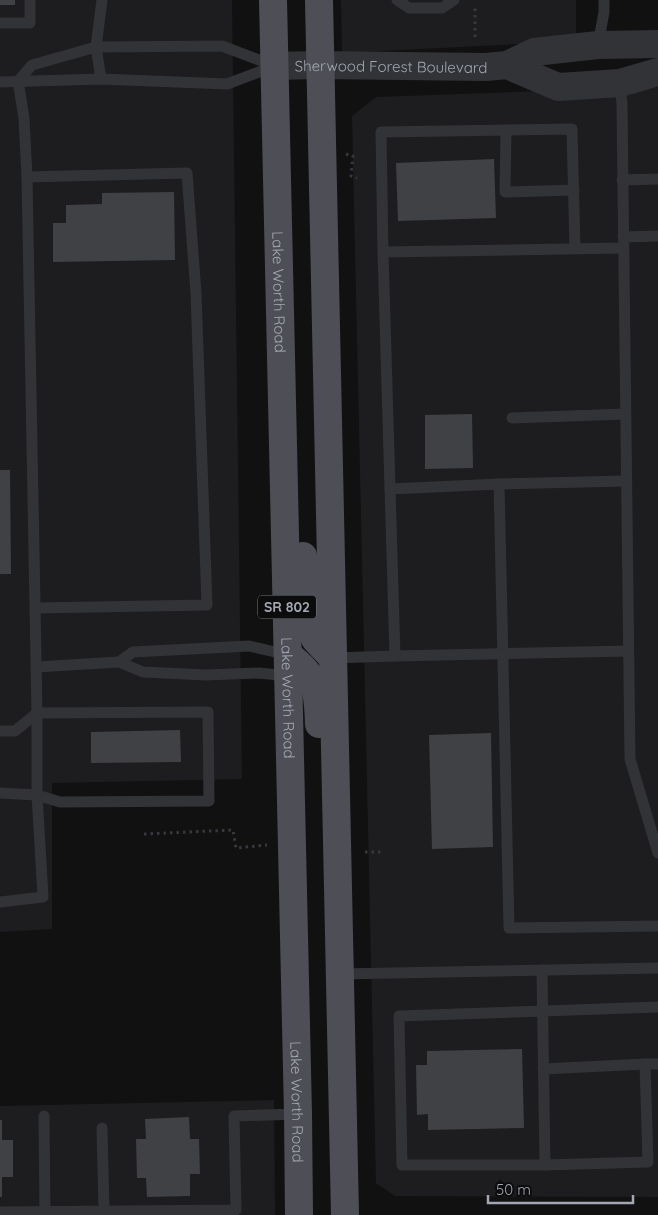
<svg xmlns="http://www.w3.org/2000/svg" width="658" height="1215" font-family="Quicksand,sans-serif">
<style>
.built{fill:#1d1d1f}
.building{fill:#404145}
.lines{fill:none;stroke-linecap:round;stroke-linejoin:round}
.path{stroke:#38393e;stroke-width:3;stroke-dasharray:2.5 4;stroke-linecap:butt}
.service{stroke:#323337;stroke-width:11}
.tertiary{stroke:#323337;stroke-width:28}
.primary{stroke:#4e4f56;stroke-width:28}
.labels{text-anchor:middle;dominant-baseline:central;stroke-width:4;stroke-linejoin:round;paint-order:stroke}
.shield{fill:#0c0c0d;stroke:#757881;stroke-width:1}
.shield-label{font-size:14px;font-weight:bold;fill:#a2a7b3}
.street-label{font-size:15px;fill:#a2a7b3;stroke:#0c0c0d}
</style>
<rect width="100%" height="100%" fill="#111112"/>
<g class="built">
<polygon points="0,0 232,0 242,779 52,783 52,929 0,932"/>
<polygon points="341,0 576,0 576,41 342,53"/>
<polygon points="658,87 658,1197 395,1196 376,1183 352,116 376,97"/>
<polygon points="274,1100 275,1215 0,1215 0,1106"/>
</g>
<g class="building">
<rect x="0" y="0" width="15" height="5"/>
<polygon points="494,159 496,218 398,221 396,163"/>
<polygon points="174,192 175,260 53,262 53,223 66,223 66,205 102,204 102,193"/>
<polygon points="472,414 473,468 425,469 425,415"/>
<polygon points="0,470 10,470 11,574 0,574"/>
<polygon points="180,730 181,762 91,763 91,732"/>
<polygon points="491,733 493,847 432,849 429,735"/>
<polygon points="522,1049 524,1128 428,1130 428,1114 417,1115 416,1065 427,1065 427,1051"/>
<polygon points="189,1117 190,1139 199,1139 200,1174 190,1174 190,1196 147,1197 146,1178 137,1178 136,1139 146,1139 145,1119"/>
<polygon points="0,1120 2,1120 2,1140 13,1140 13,1177 2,1177 2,1197 0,1197"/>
</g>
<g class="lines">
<g class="path">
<polyline points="475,37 475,5"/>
<polyline points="346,154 353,156 351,176 357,178"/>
<polyline points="144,834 233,830 236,848 267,845"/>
<polyline points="365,852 384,852"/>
</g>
<g class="service">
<polyline points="397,0 409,8 442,8 454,0"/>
<polyline points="0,23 30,23 30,0"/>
<polyline points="598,45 604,12 604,0"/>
<polyline points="101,79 96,47 102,0"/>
<polyline points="18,81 32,65 96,47 222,46 275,66"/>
<polyline points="0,82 101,79 227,84 275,66"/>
<polyline points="620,83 622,104 630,759 658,853"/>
<polyline points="506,130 505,192 574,190"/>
<polyline points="27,177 187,173 196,293 207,605 35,608"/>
<polyline points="622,180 658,179"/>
<polyline points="623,237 658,236"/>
<polyline points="575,249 572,129 381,132 383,252 623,248"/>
<polyline points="512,418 625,414"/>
<polyline points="626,481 499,484 509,928 658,926"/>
<polyline points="390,489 499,484"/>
<polyline points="395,656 628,651"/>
<polyline points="333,658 395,656 383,252"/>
<polyline points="119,662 133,652 249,646 288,655"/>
<polyline points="36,667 119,662 143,672 206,675 259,673 289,676"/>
<polyline points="0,731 15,731 37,713 208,712 209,801 60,802 37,795 0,793"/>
<polyline points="0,902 43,897 37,795 37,713 27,177 24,118 18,81"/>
<polyline points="542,970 545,1165 402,1165 399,1016 658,1007"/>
<polyline points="341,974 658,968"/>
<polyline points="543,1069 645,1064"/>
<polyline points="44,1116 45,1215"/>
<polyline points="102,1128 104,1211"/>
<polyline points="545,1165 648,1162 645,1064 658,1064"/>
<polyline points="0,1212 236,1210 234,1116 298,1114"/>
</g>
<g class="tertiary">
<polyline points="507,65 558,87 620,83 658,72"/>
<path id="s1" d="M 275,66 L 319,65 L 486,67 L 507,65 L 534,52 L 598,45 L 658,44"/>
</g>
<g class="primary">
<path id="s2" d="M 273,0 L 298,1114 L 299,1215"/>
<polyline points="319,0 345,1215"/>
<polyline points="303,556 308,619 315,639 333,658"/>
<path d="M 288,655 C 317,676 318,690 319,724"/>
</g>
</g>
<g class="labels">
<rect class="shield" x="258" y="595.5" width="58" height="23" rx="4"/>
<g class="shield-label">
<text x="287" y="607">SR 802</text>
</g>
<g class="street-label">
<text stroke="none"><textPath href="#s1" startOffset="116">Sherwood Forest Boulevard</textPath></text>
<text stroke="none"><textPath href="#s2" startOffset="292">Lake Worth Road</textPath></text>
<text stroke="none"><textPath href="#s2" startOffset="698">Lake Worth Road</textPath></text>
<text stroke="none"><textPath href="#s2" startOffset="1102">Lake Worth Road</textPath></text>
</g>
</g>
<path d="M488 1195v8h145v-8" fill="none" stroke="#a2a7b3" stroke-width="2.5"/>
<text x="496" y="1195" font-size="15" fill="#a2a7b3" stroke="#0c0c0d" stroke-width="4" paint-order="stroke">50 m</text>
</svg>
